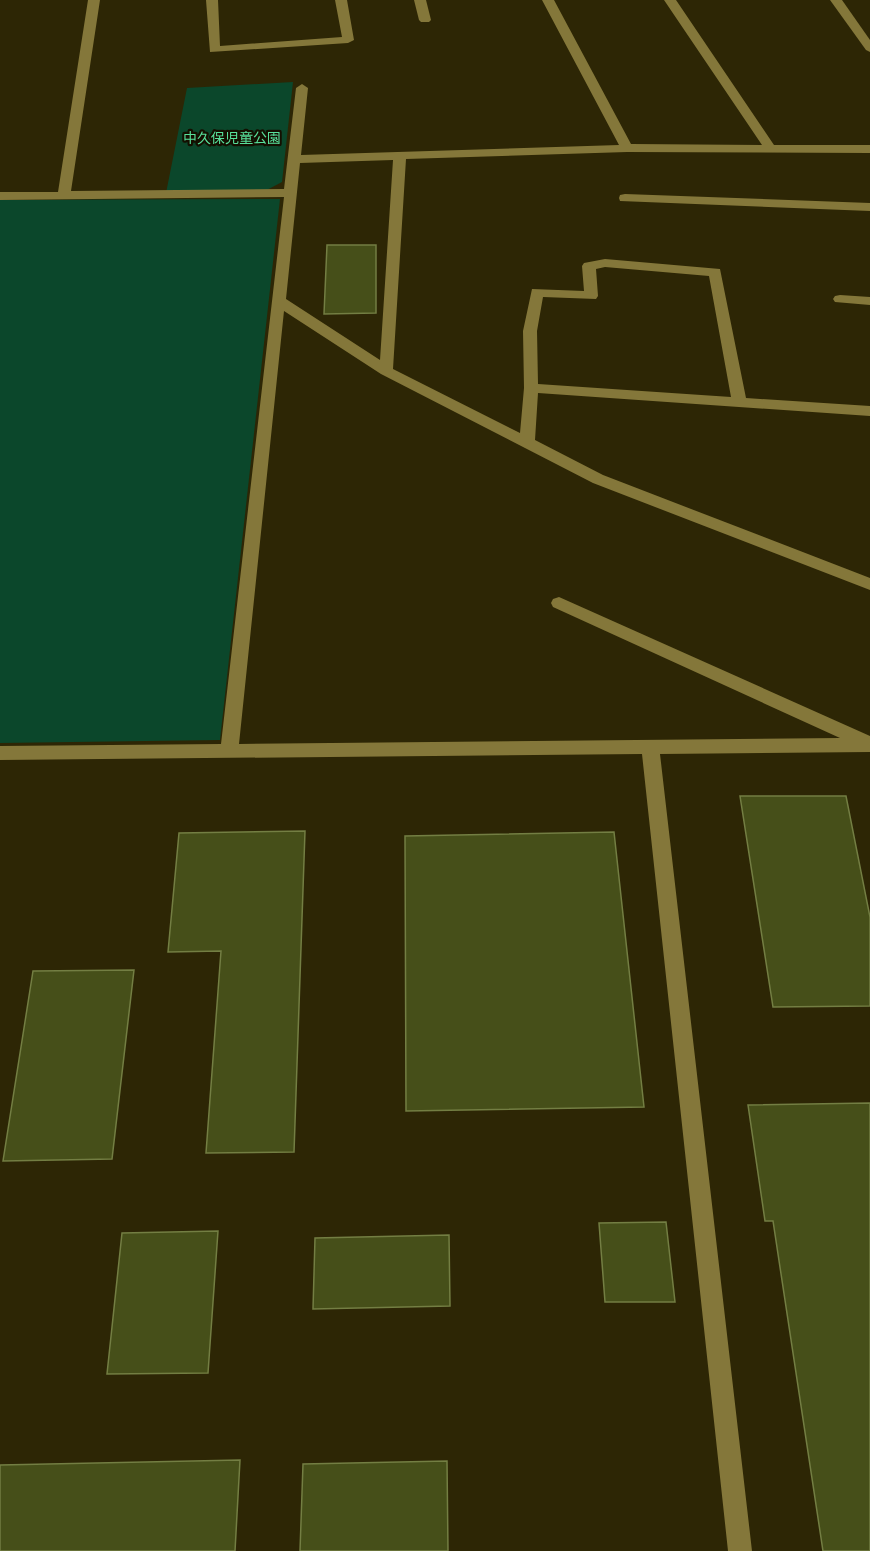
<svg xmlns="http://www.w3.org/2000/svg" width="870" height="1551" font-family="Roboto,'Noto Sans JP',sans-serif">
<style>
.green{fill:#0b472b}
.building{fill:#464f19;stroke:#737e43;stroke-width:1.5}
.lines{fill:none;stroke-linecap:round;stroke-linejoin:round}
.minor{fill:#84773a;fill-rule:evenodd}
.labels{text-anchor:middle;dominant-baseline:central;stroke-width:4.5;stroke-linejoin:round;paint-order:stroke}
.far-park-label{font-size:14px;fill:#58e19b;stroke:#140f00}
</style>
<rect width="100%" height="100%" fill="#2d2605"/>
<g class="green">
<polygon points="293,82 282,182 263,192 166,193 187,88"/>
<polygon points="280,199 220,740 0,743 0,200"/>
</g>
<g class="building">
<polygon points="327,245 376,245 376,313 324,314"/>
<polygon points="740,796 846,796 870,917 870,1006 773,1007"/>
<polygon points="305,831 294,1152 206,1153 221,951 168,952 179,833"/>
<polygon points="614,832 644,1107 406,1111 405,836"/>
<polygon points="134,970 112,1159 3,1161 33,971"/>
<polygon points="870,1103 870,1551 823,1551 773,1221 765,1221 748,1105"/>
<polygon points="666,1222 675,1302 605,1302 599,1223"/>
<polygon points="218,1231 208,1373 107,1374 122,1233"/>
<polygon points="449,1235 450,1306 313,1309 315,1238"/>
<polygon points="240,1460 235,1551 0,1551 0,1465"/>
<polygon points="447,1461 448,1551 300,1551 303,1464"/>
</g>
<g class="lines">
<g class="minor">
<path d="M 88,0 L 100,0 L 71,191 L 284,189 L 296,88 L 302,84 L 308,88 L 301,155 L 619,145 L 542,0 L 554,0 L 631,144 L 762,145 L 664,0 L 676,0 L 774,145 L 870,145 L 870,153 L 627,152 L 406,159 L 393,369 L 520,433 L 524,388 L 523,331 L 532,289 L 584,291 L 582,266 L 584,263 L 605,259 L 720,269 L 746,398 L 870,406 L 870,416 L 538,393 L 535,440 L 603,475 L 870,578 L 870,590 L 593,483 L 381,374 L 284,311 L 239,744 L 840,738 L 553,607 L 551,603 L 553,599 L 559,597 L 870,736 L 870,752 L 660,754 L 752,1551 L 728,1551 L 642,754 L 0,760 L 0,746 L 221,744 L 284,197 L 0,200 L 0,192 L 58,192 ZM 393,160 L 380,360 L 286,299 L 300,163 ZM 605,267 L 709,276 L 731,397 L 538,384 L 537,331 L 543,297 L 596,299 L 598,296 L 596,269 Z"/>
<polygon points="206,0 218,0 220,46 342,37 335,0 347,0 354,40 348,43 210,52"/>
<polygon points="414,0 426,0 431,20 429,22 421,22 419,20"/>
<polygon points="830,0 842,0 870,40 870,52 866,50"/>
<polygon points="625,194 870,203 870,211 620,201 619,198 620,195"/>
<polygon points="840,295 870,297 870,305 835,302 833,299 835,296"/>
</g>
</g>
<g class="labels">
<g class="far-park-label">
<text x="232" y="138">中久保児童公園</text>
</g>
</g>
</svg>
